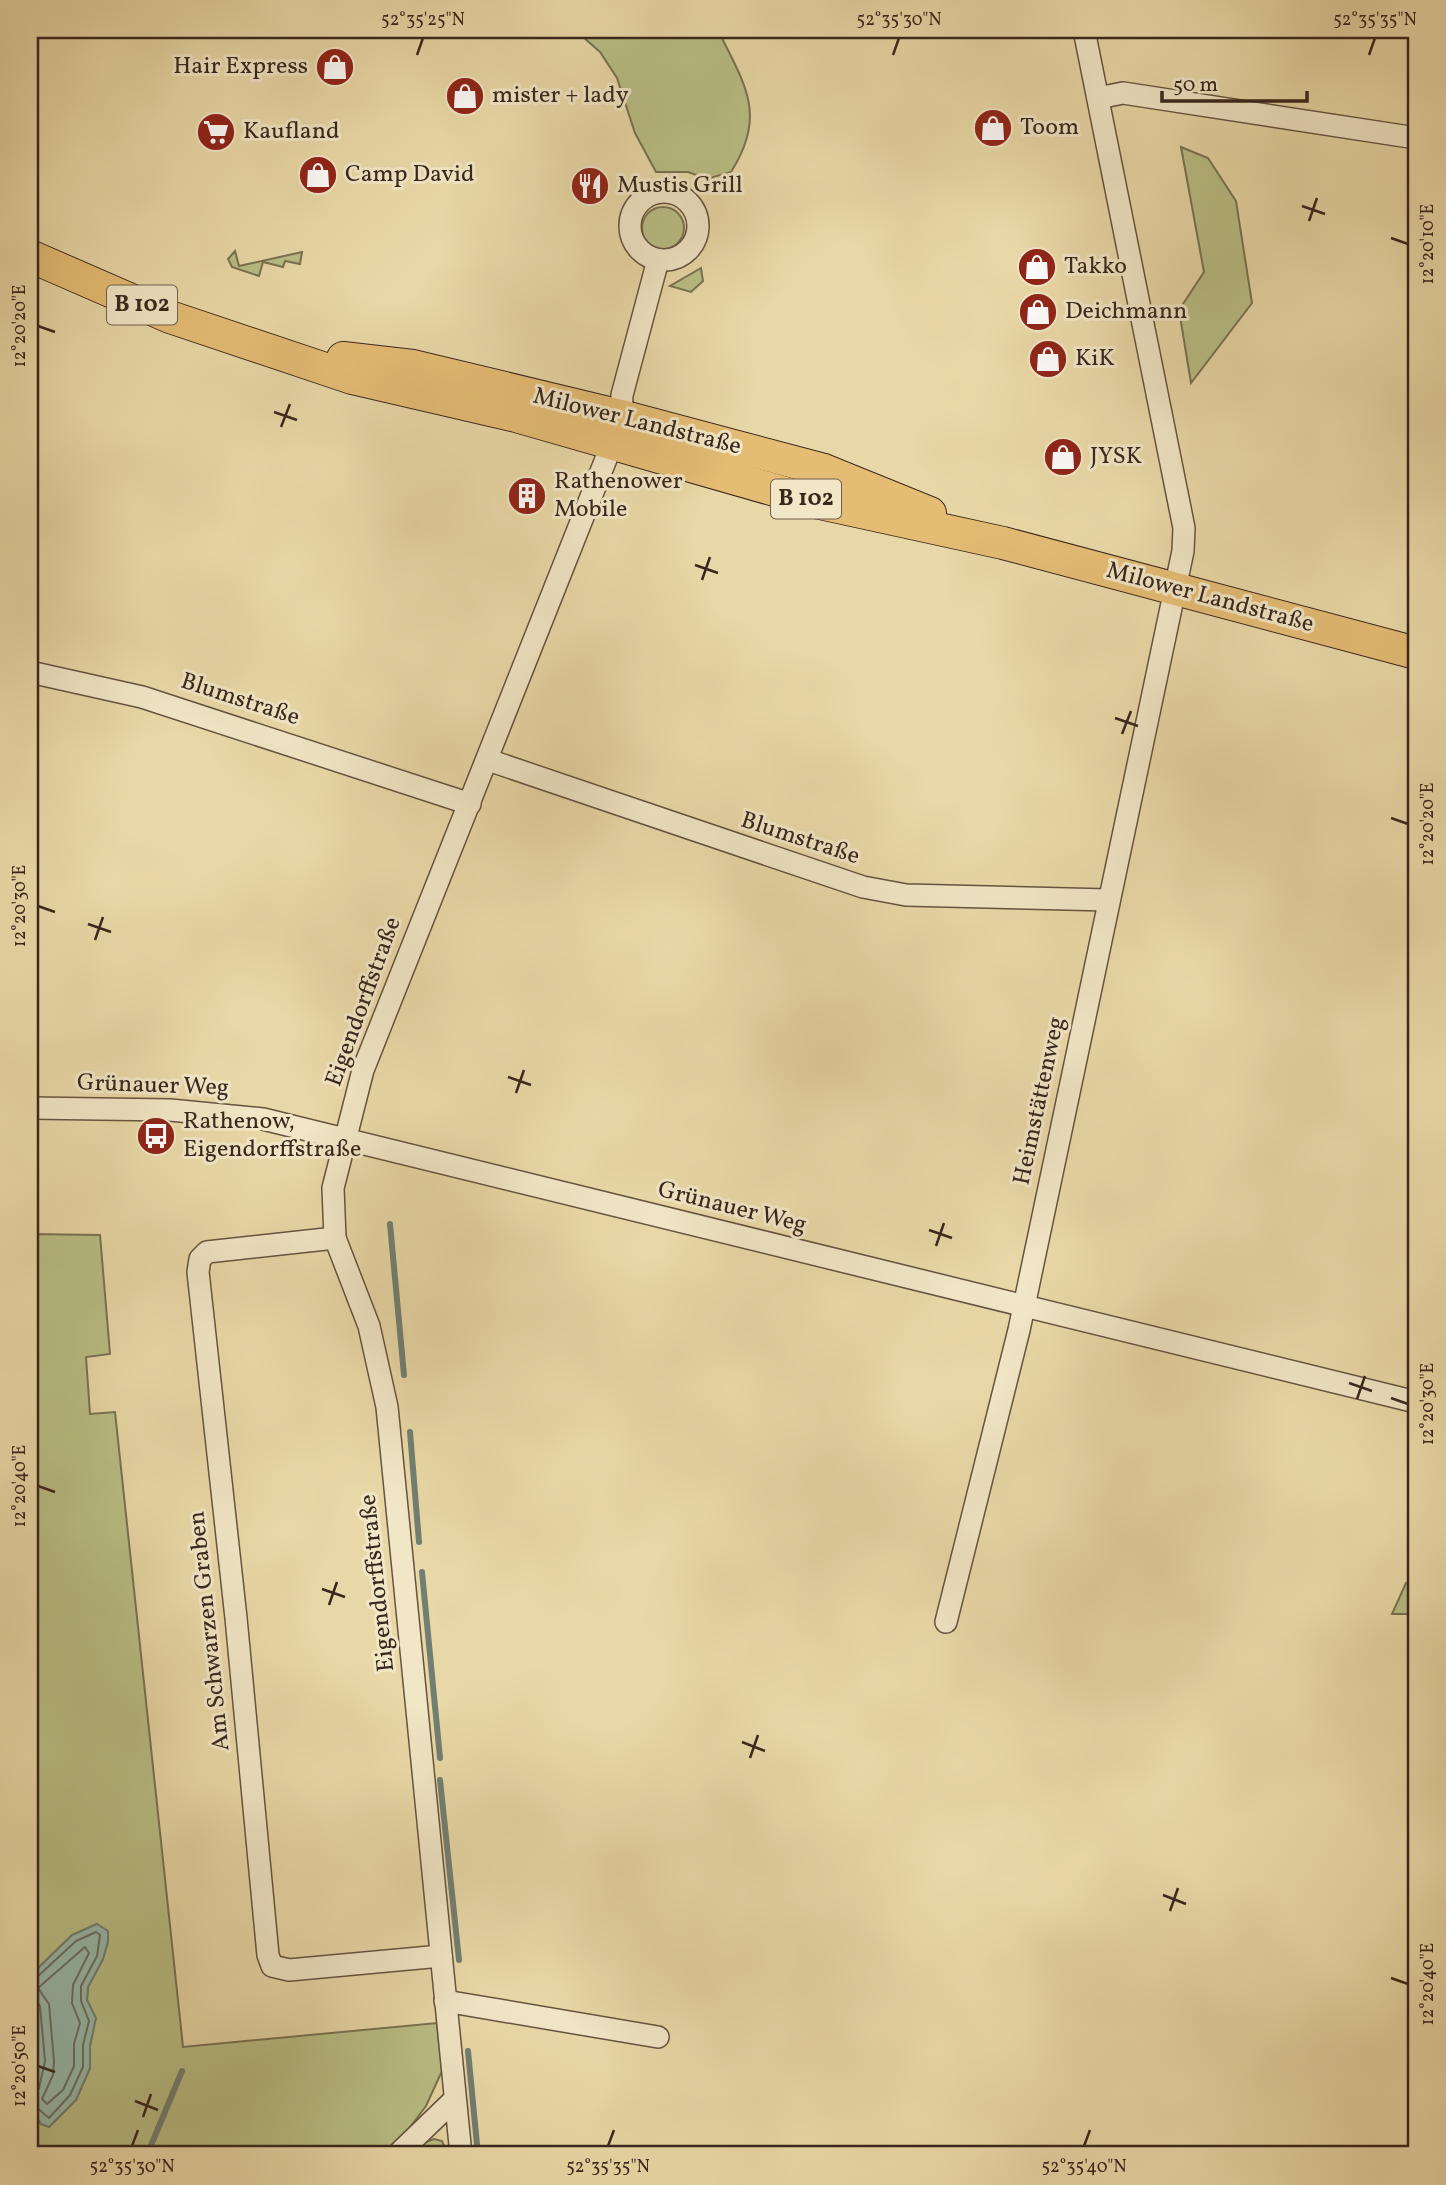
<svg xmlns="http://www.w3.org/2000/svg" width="1446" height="2185" font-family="Vollkorn,serif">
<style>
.green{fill:#b9be85;stroke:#797251;stroke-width:2}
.water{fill:#97b9ab;stroke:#717f72;stroke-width:2}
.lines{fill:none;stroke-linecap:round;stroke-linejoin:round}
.shore{stroke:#687064;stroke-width:2}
.stream{stroke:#717f72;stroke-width:6}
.minor-casing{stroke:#655340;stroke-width:24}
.primary-casing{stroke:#39271d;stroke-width:34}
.minor{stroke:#f1e6c6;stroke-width:21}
.primary{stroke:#e4bc74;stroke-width:32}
.ticks{fill:none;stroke:#39271d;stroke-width:2.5}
.labels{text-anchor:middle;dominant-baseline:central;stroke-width:6;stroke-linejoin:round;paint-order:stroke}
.shield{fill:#f1e6c6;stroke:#706050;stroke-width:2}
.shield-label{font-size:23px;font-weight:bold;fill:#39271d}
.poi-label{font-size:24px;fill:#39271d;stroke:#f1e6c6;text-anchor:start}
.street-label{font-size:24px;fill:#39271d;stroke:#f1e6c6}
.neatline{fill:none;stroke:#39271d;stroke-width:2.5}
.ticks-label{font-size:18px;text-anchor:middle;fill:#39271d}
</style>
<rect width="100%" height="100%" fill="#e9d8a7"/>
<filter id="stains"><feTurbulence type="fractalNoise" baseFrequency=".00286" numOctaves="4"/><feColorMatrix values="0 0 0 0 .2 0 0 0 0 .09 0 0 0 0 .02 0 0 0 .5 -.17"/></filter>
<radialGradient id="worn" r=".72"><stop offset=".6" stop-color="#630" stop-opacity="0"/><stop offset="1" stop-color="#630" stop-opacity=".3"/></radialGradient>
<g class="green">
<path d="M 575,30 L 718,30 C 744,84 768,114 731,172 L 707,179 L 688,172 L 656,172 L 635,133 L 617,78 L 600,52 Z"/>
<polygon points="1181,147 1208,158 1236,201 1252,303 1191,383 1179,310 1204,272"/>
<circle cx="663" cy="228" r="21"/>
<polygon points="235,251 239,266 302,252 300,264 285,261 283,267 263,262 259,276 232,267 228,259"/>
<polygon points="701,268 703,281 691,292 670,286"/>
<polygon points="30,1234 100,1235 110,1354 86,1357 90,1414 115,1412 183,2047 437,2023 442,2071 426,2106 389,2155 30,2155 30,2106 41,2124 49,2127 76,2100 90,2068 90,2046 95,2018 87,2000 88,1987 103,1959 97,1924 72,1935 30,1976"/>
<polygon points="1406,1583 1416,1586 1416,1614 1392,1614"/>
<polygon points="30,2003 33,2007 38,2071 30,2094"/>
<polygon points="434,2139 442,2141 448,2155 411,2155 420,2144"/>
</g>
<polygon class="water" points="97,1924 108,1931 108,1942 103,1959 88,1987 87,2000 96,2018 90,2046 90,2068 76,2100 49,2127 41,2124 30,2106 30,2094 38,2071 33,2007 30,2003 30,1976 72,1935"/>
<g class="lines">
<g class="shore">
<polygon points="85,1947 89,1953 73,1985 72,2003 80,2023 74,2044 74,2066 63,2090 47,2104 42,2099 53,2075 54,2061 49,2004 38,1988"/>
<polyline points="30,1979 37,1977 76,1941 96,1932 100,1935 97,1956 81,1986 81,2001 89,2021 83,2045 83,2067 70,2095 49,2118 36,2107 30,2106"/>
<polyline points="30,1999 36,2000 40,2006 45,2061 39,2088 30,2092"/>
</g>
<g class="stream">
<polyline points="390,1224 404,1375"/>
<polyline points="410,1432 419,1542"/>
<polyline points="422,1572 440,1758"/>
<polyline points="440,1780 459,1960"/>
<polyline points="468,2051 478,2155"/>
<polyline points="147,2155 182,2071"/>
</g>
<g class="minor-casing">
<g id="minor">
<polyline points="1098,98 1123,93 1416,138"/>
<circle cx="664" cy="226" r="34"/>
<polyline points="30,672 142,697 470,804"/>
<polyline points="488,760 863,887 906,895 1109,900"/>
<polyline points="30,1108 170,1110 263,1119 1416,1402"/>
<polyline points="335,1238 207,1252 200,1259 198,1272 236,1618 268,1955 272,1966 289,1970 441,1956"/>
<polyline points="946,1622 1019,1330 1183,551 1184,528 1084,30"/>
<polyline points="445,2001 658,2037"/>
<polyline points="397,2155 455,2099"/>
<polyline points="461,2155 387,1407 369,1326 335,1238 333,1188 363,1070 612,444 621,416 622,395 658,260"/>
</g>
</g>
<g class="primary-casing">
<g id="primary">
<polyline points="30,256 170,317 352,378 516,416 820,503 1003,543 1416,653"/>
<polyline points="343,358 413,366 621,416 824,470 930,513"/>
</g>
</g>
<use href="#minor" class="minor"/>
<use href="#primary" class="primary"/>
</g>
<path class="ticks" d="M 417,55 L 423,38M 893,55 L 899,38M 1369,55 L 1375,38M 1302,206 L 1325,214M 1309,221 L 1317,198M 1391,238 L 1408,244M 38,326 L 55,332M 274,412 L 297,420M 281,427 L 290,404M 695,565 L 718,573M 702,580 L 710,557M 1115,718 L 1138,726M 1122,734 L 1131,711M 1391,818 L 1408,824M 38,906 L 55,912M 88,924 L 111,932M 95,940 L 103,917M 508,1077 L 531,1085M 516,1093 L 524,1070M 929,1230 L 952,1238M 936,1246 L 944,1223M 1349,1383 L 1372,1391M 1391,1398 L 1408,1404M 1357,1399 L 1365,1376M 38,1486 L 55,1492M 322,1589 L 345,1597M 329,1605 L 337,1582M 742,1742 L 765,1751M 750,1758 L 758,1735M 1163,1895 L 1186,1904M 1170,1911 L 1178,1888M 1391,1978 L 1408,1984M 38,2066 L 55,2072M 135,2101 L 158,2110M 143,2117 L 151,2094M 132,2146 L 138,2130M 608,2146 L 614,2130M 1084,2146 L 1090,2130"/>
<defs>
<g id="shop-disc" transform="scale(2.0125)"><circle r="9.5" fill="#8f2418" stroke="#f1e6c6"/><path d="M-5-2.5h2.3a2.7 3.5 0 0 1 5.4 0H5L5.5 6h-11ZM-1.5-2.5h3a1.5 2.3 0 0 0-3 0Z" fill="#fff"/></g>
<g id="supermarket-disc" transform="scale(2.0125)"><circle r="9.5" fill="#8f2418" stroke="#f1e6c6"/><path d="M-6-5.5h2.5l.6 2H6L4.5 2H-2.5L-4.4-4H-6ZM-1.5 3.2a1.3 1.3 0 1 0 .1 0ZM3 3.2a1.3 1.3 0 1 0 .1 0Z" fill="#fff"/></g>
<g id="restaurant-disc" transform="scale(2.0125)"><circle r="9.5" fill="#8f2418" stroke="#f1e6c6"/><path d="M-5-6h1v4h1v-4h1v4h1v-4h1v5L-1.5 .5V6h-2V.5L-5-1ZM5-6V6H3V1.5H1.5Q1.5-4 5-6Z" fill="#fff"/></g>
<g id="building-disc" transform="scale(2.0125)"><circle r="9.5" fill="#8f2418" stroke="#f1e6c6"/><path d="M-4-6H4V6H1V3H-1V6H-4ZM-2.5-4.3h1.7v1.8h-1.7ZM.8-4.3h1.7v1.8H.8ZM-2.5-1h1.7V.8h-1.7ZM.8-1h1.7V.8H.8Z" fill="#fff"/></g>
<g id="bus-disc" transform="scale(2.0125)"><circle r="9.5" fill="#8f2418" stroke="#f1e6c6"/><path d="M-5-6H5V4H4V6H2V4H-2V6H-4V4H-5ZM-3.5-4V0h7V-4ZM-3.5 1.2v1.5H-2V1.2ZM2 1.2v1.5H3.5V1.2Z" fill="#fff"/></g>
</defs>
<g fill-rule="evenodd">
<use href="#shop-disc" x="335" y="67"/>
<use href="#shop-disc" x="465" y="96"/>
<use href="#shop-disc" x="993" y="128"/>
<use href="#supermarket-disc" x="216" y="132"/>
<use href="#shop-disc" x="318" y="175"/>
<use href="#restaurant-disc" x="590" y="186"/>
<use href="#shop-disc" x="1037" y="267"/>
<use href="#shop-disc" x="1038" y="312"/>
<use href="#shop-disc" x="1048" y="359"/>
<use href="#shop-disc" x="1063" y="457"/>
<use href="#building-disc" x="527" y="496"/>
<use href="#bus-disc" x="156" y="1136"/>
</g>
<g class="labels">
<g class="shield">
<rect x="107" y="285.5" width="70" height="39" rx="5"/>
<rect x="771" y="479.5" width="70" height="39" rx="5"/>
</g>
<g class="shield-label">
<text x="142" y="305">B 102</text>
<text x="806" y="499">B 102</text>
</g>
<g class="poi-label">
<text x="308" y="67" text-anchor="end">Hair Express</text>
<text x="492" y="96">mister + lady</text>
<text x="1020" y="128">Toom</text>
<text x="243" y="132">Kaufland</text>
<text x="345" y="175">Camp David</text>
<text x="617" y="186">Mustis Grill</text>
<text x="1064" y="267">Takko</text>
<text x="1065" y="312">Deichmann</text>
<text x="1075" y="359">KiK</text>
<text x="1090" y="457">JYSK</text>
<text x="554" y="482">Rathenower<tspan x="554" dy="28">Mobile</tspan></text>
<text x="183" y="1122">Rathenow,<tspan x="183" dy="28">Eigendorffstraße</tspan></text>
</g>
<g class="street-label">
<text transform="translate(637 422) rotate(14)">Milower Landstraße</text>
<text transform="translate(1210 598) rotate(15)">Milower Landstraße</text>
<text transform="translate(240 700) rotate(18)">Blumstraße</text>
<text transform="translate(800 839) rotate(18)">Blumstraße</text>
<text transform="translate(364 1002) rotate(-70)">Eigendorffstraße</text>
<text transform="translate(153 1086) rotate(2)">Grünauer Weg</text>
<text transform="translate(1040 1101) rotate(-78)">Heimstättenweg</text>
<text transform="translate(732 1208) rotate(14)">Grünauer Weg</text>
<text transform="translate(378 1583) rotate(-96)">Eigendorffstraße</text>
<text transform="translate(210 1631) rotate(-96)">Am Schwarzen Graben</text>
</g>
</g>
<rect width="1446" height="2185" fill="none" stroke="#e9d8a7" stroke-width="77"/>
<path d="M1162 91v10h145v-10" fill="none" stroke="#39271d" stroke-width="3.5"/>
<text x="1173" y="91" font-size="21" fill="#39271d" stroke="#f1e6c6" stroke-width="5" paint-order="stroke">50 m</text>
<rect x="38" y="38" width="1370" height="2108" class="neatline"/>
<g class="ticks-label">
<text x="423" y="25">52°35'25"N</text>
<text x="899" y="25">52°35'30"N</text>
<text x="1375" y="25">52°35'35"N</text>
<text transform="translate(1427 244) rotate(-90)" y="6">12°20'10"E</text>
<text transform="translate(19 326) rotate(-90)" y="6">12°20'20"E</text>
<text transform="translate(1427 824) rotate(-90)" y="6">12°20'20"E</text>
<text transform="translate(19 906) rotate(-90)" y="6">12°20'30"E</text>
<text transform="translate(1427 1404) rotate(-90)" y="6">12°20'30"E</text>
<text transform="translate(19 1486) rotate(-90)" y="6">12°20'40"E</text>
<text transform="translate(1427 1984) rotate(-90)" y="6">12°20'40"E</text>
<text transform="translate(19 2066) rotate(-90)" y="6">12°20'50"E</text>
<text x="132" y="2172">52°35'30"N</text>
<text x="608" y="2172">52°35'35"N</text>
<text x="1084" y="2172">52°35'40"N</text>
</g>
<rect width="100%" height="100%" filter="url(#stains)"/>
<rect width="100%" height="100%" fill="url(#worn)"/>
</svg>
